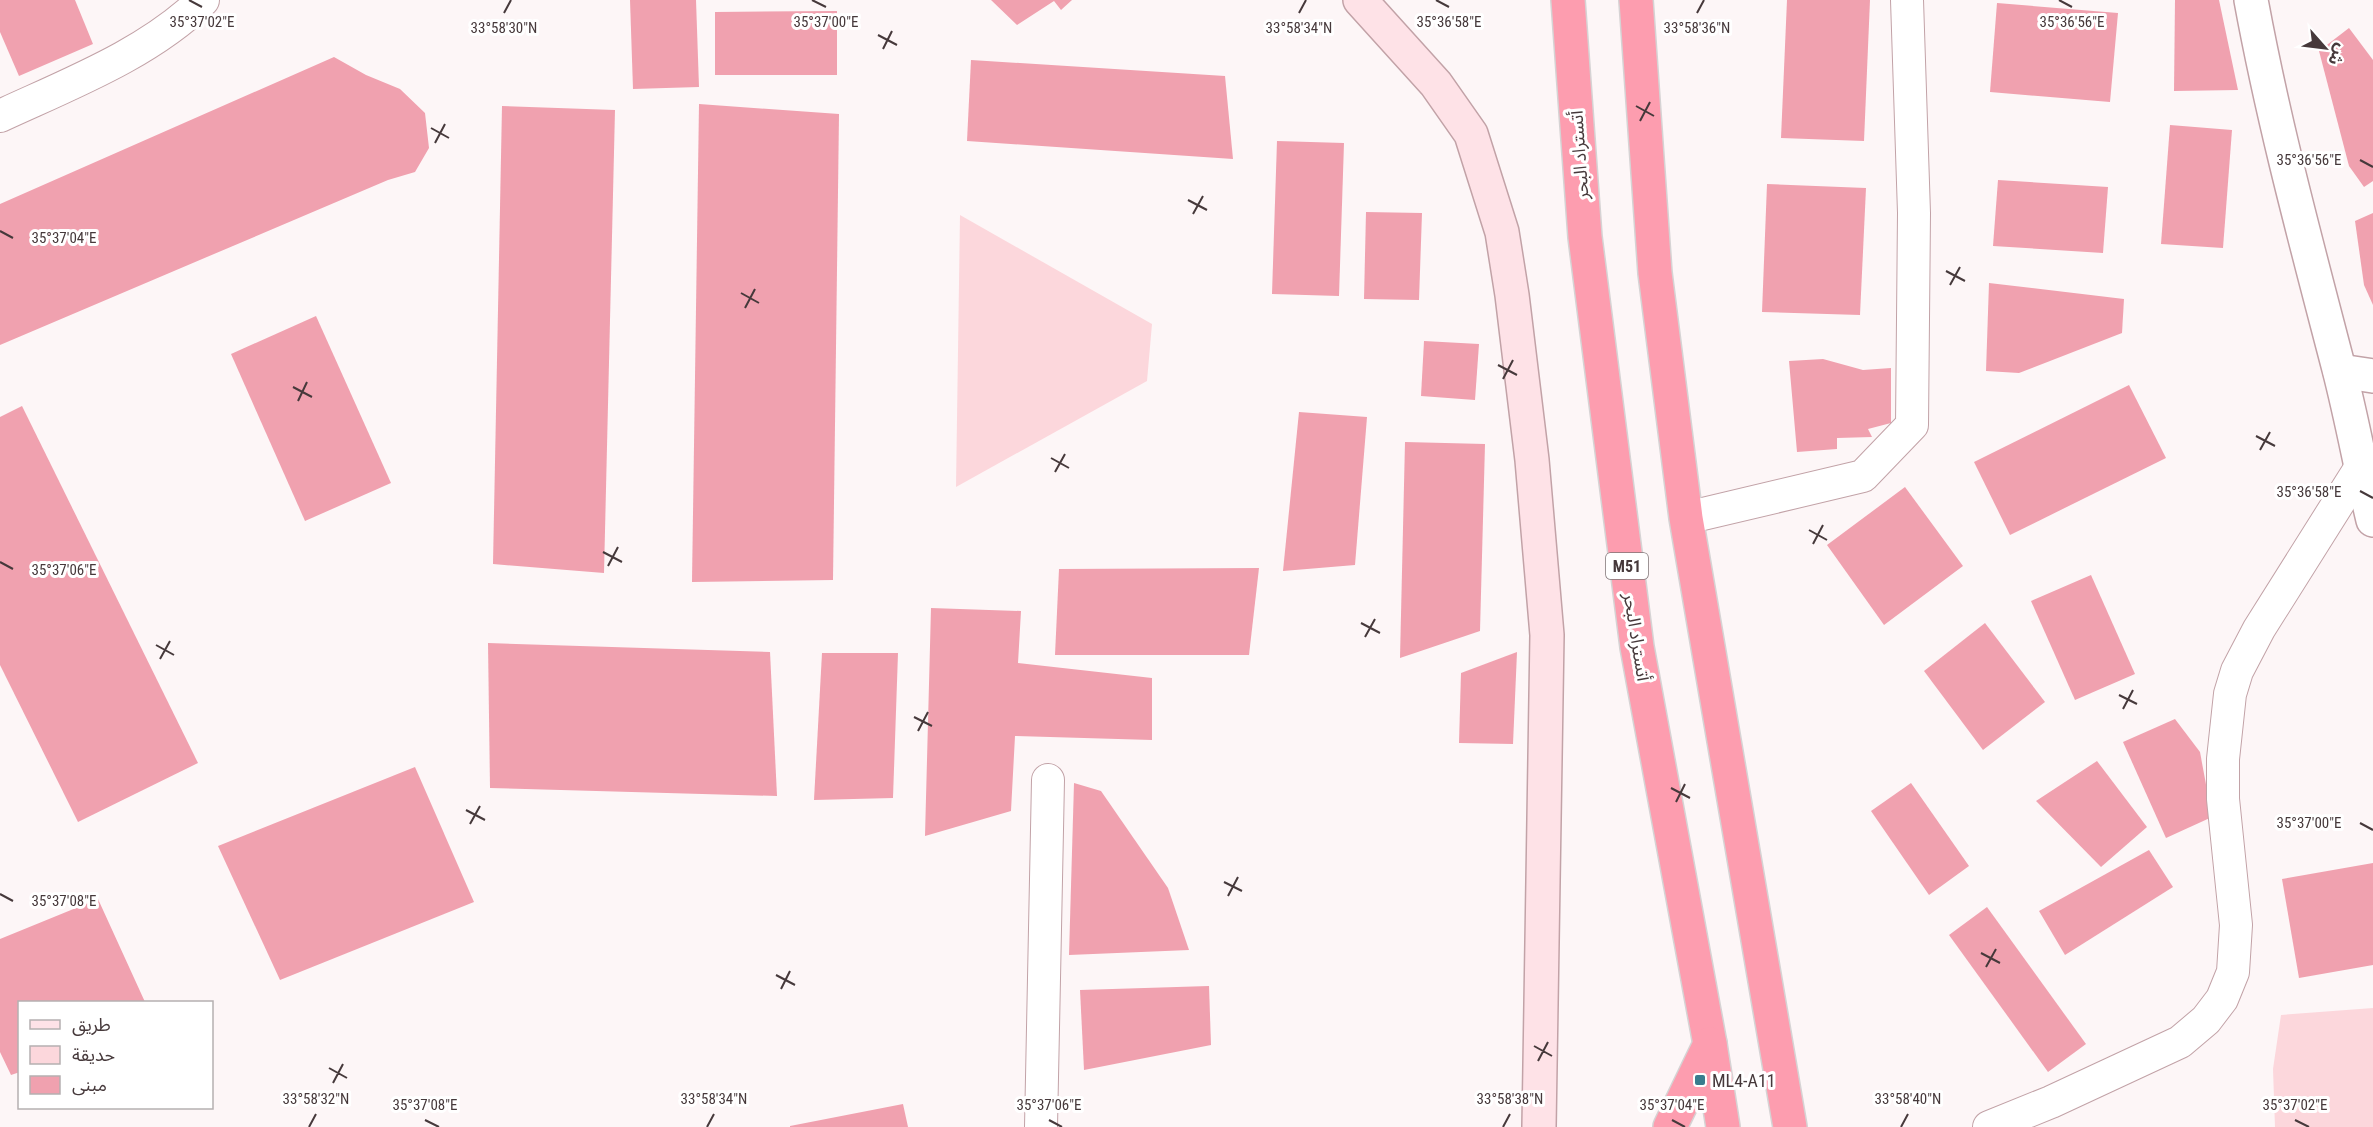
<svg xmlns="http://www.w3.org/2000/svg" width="2373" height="1127" font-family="'Roboto Condensed','Noto Sans Arabic',sans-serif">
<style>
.green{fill:#fcd7dc}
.building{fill:#f0a1af}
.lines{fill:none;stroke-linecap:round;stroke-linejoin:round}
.minor-casing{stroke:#c2a2a7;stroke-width:34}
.tertiary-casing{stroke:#c2a2a7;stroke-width:36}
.secondary-casing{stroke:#c2a2a7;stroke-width:36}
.motorway-casing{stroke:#d6d3d4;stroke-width:36}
.minor{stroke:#fff;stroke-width:32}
.tertiary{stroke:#fff;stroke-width:33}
.secondary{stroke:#fee2e7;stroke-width:33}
.motorway{stroke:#fd9daf;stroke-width:33}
.ticks{fill:none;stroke:#46393b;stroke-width:2}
.poi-dot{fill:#3a7c8e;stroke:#fff;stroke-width:2}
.labels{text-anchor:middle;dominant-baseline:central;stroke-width:6;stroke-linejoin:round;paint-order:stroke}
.shield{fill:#fff;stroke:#7e7476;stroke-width:1.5}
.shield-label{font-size:16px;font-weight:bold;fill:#46393b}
.street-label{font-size:18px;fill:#46393b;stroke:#fff}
.poi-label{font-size:18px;fill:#46393b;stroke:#fff;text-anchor:start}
.ticks-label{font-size:15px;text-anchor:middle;fill:#46393b;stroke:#fff;stroke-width:6;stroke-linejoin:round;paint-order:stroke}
</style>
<rect width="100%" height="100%" fill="#fdf6f7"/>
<g class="green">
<polygon points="960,215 1152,324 1147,381 956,487"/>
<polygon points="2373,1008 2373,1127 2275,1127 2273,1069 2281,1015"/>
</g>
<g class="building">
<polygon points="0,0 75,0 93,44 19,76 0,32"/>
<polygon points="630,0 696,0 699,87 633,89"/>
<polygon points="991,0 1072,0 1061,10 1054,1 1017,25"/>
<polygon points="1787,0 1870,0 1864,141 1781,138"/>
<polygon points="2175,0 2219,0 2238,90 2174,91"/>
<polygon points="1997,3 2118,13 2110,102 1990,92"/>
<polygon points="837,11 837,75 715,75 715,12"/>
<polygon points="2349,28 2373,60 2373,181 2364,187 2349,166 2319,51"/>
<polygon points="334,57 366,75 400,89 425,113 429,148 415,172 388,180 0,345 0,204"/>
<polygon points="971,60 1225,76 1233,159 967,141"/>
<polygon points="699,104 839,114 833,580 692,582"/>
<polygon points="502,106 615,110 604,573 493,564"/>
<polygon points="2170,125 2232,130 2223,248 2161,244"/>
<polygon points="1277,141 1344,143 1339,296 1272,294"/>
<polygon points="1998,180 2108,187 2103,253 1993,246"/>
<polygon points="1767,184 1866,188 1860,315 1762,312"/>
<polygon points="1366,212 1422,213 1419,300 1364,299"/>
<polygon points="2373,213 2373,305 2364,285 2355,221"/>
<polygon points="1989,283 2124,299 2122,333 2019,373 1986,371"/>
<polygon points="316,316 391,483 305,521 231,354"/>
<polygon points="1424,341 1479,344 1475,400 1421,396"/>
<polygon points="1823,359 1863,370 1891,368 1891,423 1868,429 1872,437 1837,438 1837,449 1797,452 1789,361"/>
<polygon points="2129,385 2166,458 2010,535 1974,462"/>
<polygon points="22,406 198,763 78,822 0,665 0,417"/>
<polygon points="1299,412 1367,417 1355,565 1283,571"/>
<polygon points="1405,442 1485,444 1480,631 1400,658"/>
<polygon points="1905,487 1963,566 1884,625 1827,545"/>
<polygon points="1259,568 1249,655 1055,655 1059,569"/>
<polygon points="2091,575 2135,674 2075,700 2031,601"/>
<polygon points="931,608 1021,611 1018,663 1152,678 1152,740 1015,736 1011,811 925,836"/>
<polygon points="1985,623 2045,702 1983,750 1924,671"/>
<polygon points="488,643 770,652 777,796 490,788"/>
<polygon points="1517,652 1513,744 1459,743 1461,673"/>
<polygon points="822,653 898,653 893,798 814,800"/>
<polygon points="2175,719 2200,752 2212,817 2166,838 2123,742"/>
<polygon points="2097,761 2147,827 2101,867 2036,801"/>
<polygon points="415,767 474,902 280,980 218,846"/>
<polygon points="1074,783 1101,791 1168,888 1189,950 1069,955"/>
<polygon points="1911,783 1969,866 1929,895 1871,811"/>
<polygon points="2149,850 2173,887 2065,955 2039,911"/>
<polygon points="2373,863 2373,965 2299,978 2282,879"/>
<polygon points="98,899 145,1002 20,1002 20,1072 11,1075 0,1052 0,939"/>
<polygon points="1987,907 2086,1044 2048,1072 1949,935"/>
<polygon points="1209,986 1211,1045 1084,1070 1080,990"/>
<polygon points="903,1104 908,1127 790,1127 790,1126"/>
</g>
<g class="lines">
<g class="minor-casing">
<g id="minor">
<path d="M 0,116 C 69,84 148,54 203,0"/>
<polyline points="1686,518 1863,476 1912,425 1914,213 1907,0"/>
<polyline points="1041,1127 1048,780"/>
<polyline points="1989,1127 2051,1102 2180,1042 2206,1020 2222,999 2233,972 2236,925 2223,799 2223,759 2230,694 2237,671 2259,629 2361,467"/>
</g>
</g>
<g class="tertiary-casing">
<g id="tertiary">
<path d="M 2251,0 C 2274,125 2307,246 2339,369 C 2352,419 2361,470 2373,520"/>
<polyline points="2340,371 2373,376"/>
</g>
</g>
<g class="secondary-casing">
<polyline id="secondary" points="1360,0 1436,84 1471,134 1502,232 1512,295 1532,460 1547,635 1539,1127"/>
</g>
<g class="motorway-casing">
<g id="motorway">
<polyline points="1568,0 1585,237 1637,647 1710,1044 1723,1127"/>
<polyline points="1636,0 1655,273 1686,518 1790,1127"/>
<polyline points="1670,1127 1710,1044"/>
</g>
</g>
<use href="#minor" class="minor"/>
<use href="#tertiary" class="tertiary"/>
<use href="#secondary" class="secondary"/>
<use href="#motorway" class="motorway"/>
</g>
<path class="ticks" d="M 189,0 L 202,7M 812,0 L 826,7M 1436,0 L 1449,7M 2059,0 L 2072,7M 504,13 L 511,0M 1299,13 L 1306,0M 1697,13 L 1704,0M 878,35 L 897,45M 883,49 L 892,31M 1636,106 L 1654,116M 1640,121 L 1650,102M 431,128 L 449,138M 435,143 L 445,124M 2360,160 L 2373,167M 1188,200 L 1207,210M 1193,214 L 1203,196M 0,231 L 13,238M 1946,271 L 1965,281M 1950,285 L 1960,267M 741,293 L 759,303M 745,308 L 755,289M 1498,365 L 1517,375M 1503,379 L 1513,360M 293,387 L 312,397M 298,401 L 307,382M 2256,436 L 2275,446M 2260,450 L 2270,432M 1051,458 L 1069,468M 1055,472 L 1065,454M 2360,491 L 2373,498M 1809,530 L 1827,540M 1813,544 L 1823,525M 603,552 L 622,562M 0,562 L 13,569M 608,566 L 618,547M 1361,623 L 1380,633M 1365,637 L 1375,619M 156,645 L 174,655M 160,659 L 170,641M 2119,695 L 2137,704M 2123,709 L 2133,690M 914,717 L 932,726M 918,731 L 928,712M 1671,788 L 1690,798M 1676,802 L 1685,784M 466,810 L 485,820M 2360,823 L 2373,830M 470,824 L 480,806M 1224,882 L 1242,891M 0,894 L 13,901M 1228,896 L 1238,877M 1981,953 L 2000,963M 1986,967 L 1996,949M 776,975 L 795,985M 781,989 L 790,971M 1534,1046 L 1552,1056M 1538,1061 L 1548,1042M 329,1068 L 347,1078M 333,1083 L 343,1064M 425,1120 L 439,1127M 1049,1120 L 1062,1127M 1672,1120 L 1685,1127M 2295,1120 L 2309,1127M 309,1127 L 316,1114M 707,1127 L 714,1114M 1503,1127 L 1510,1114M 1901,1127 L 1908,1114"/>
<rect class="poi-dot" x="1694" y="1074" width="12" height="12" rx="3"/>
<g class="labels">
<rect class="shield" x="1606" y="553" width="42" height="26" rx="4.5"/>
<g class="shield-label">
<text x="1627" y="566">M51</text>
</g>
<g class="street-label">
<text transform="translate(1579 155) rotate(-94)">أتستراد البحر</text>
<text transform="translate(1637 637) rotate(81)">أتستراد البحر</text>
</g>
<g class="poi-label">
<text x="1712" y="1080">ML4-A11</text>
</g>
</g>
<g class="ticks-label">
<text x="202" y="27">35°37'02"E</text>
<text x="826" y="27">35°37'00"E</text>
<text x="1449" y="27">35°36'58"E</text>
<text x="2072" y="27">35°36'56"E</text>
<text x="504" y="33">33°58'30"N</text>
<text x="1299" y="33">33°58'34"N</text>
<text x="1697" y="33">33°58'36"N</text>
<text x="2309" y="165">35°36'56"E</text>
<text x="64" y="243">35°37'04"E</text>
<text x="2309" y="497">35°36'58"E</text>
<text x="64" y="575">35°37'06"E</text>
<text x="2309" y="828">35°37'00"E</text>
<text x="64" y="906">35°37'08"E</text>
<text x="316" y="1104">33°58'32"N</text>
<text x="714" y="1104">33°58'34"N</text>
<text x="1510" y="1104">33°58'38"N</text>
<text x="1908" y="1104">33°58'40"N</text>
<text x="425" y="1110">35°37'08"E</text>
<text x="1049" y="1110">35°37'06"E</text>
<text x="1672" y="1110">35°37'04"E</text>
<text x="2295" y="1110">35°37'02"E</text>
</g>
<rect x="18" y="1001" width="195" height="108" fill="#ffffff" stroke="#b5b0b1" stroke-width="1.5"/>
<rect x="30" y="1020" width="30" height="9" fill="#fee2e7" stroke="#b5b0b1" stroke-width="1.5"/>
<text x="72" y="1031" font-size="18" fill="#46393b">طريق</text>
<rect x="30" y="1046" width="30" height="18" fill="#fcd7dc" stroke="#b5b0b1" stroke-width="1.5"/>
<text x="72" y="1061" font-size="18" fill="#46393b">حديقة</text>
<rect x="30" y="1076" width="30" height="18" fill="#f0a1af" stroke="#b5b0b1" stroke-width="1.5"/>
<text x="72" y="1091" font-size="18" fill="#46393b">مبنى</text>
<g transform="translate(2325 48) rotate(118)" stroke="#ffffff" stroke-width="4.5" paint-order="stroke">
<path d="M0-4.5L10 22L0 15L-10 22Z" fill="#46393b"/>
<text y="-9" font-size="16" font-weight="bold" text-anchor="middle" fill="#46393b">ش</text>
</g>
</svg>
